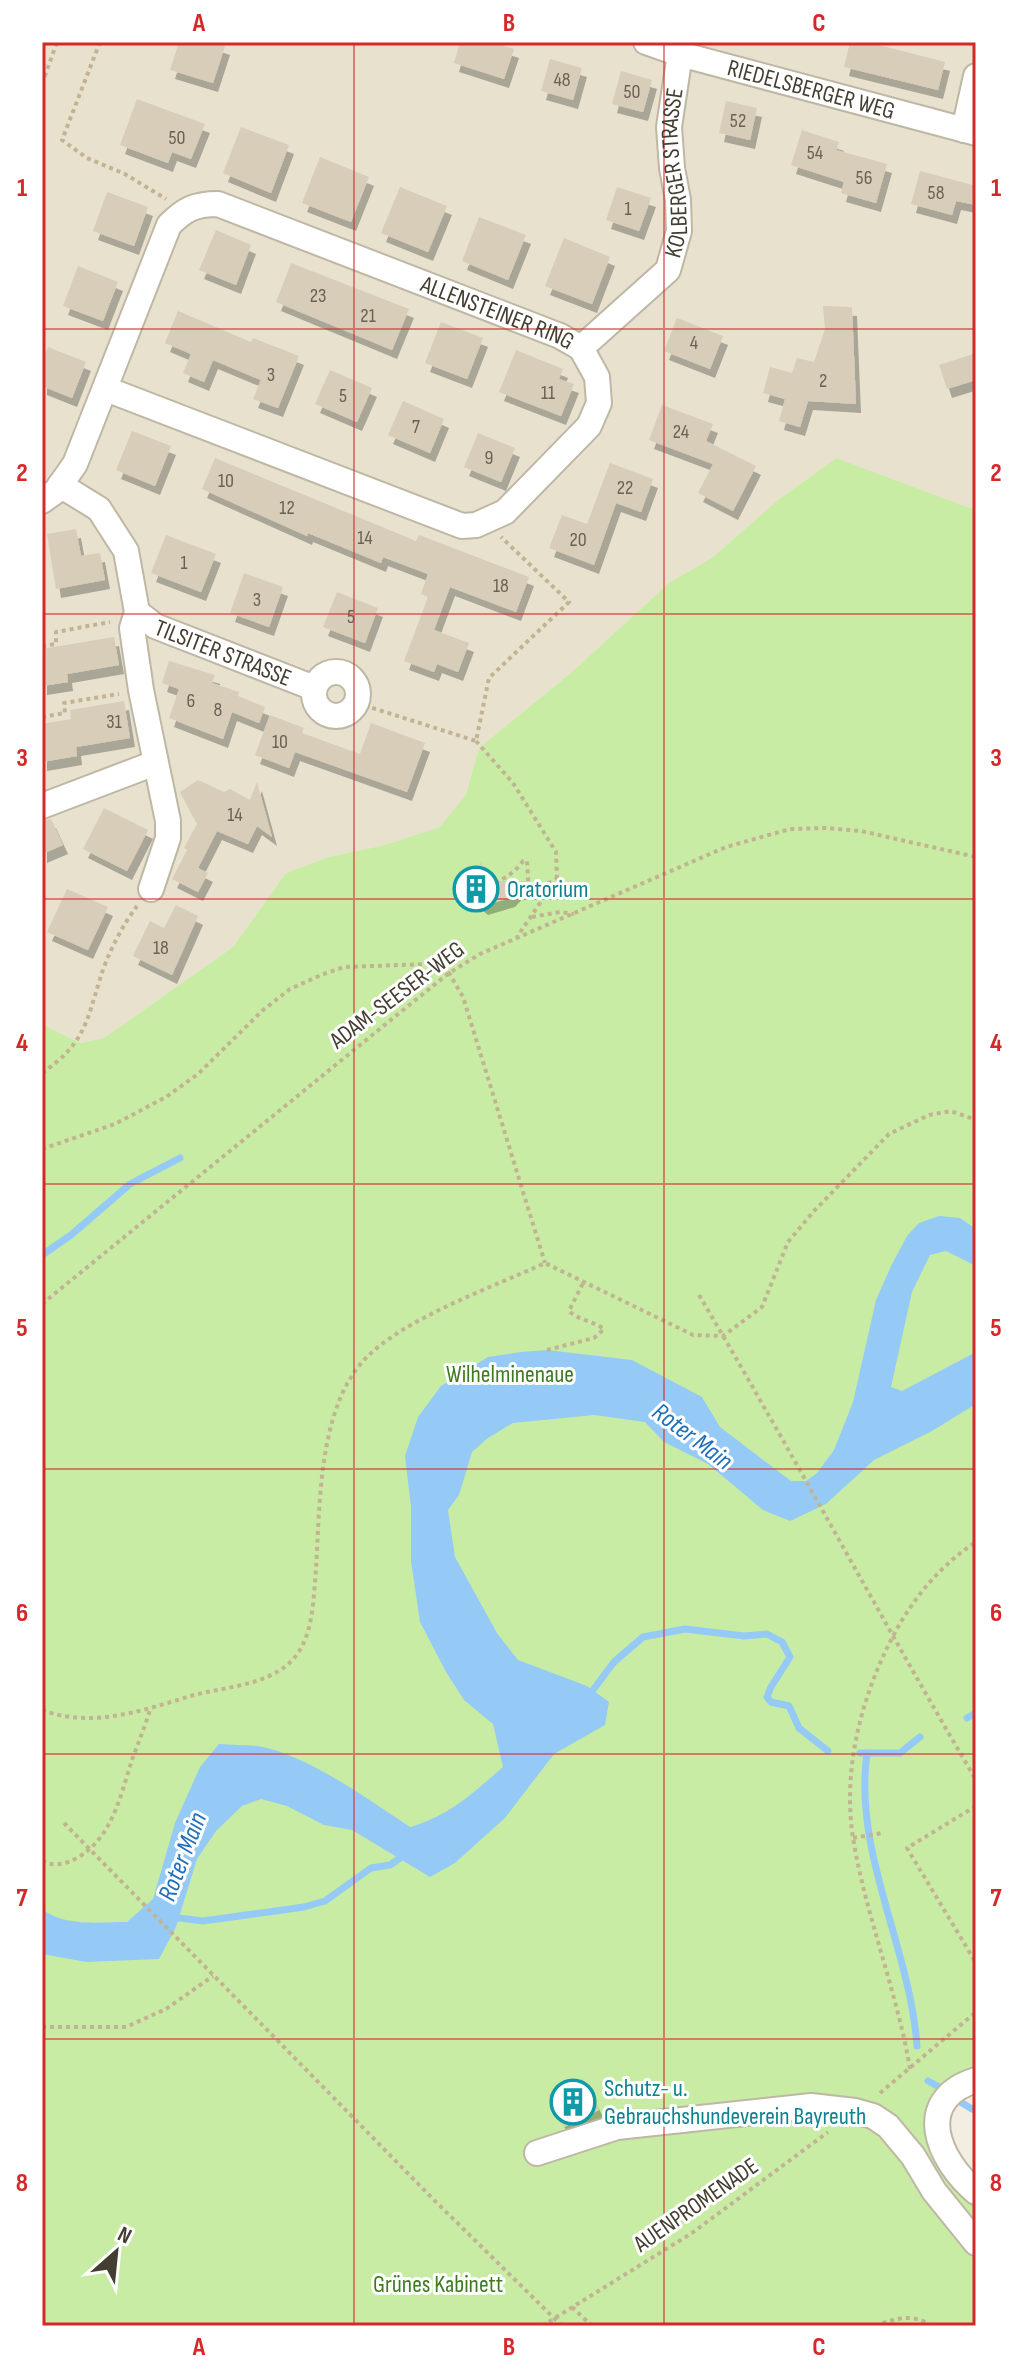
<svg xmlns="http://www.w3.org/2000/svg" width="1018" height="2368" font-family="'Sofia Sans Condensed',sans-serif">
<style>
.residential{fill:#e7e1ce}
.green{fill:#c8eca4}
.water{fill:#95caf7}
.lines{fill:none;stroke-linecap:round;stroke-linejoin:round}
.stream{stroke:#95caf7;stroke-width:7}
.building{fill:#d8cdb8;filter:url(#shadow)}
.minor-casing{stroke:#beb7a3;stroke-width:28}
.path{stroke:#c2b492;stroke-width:4;stroke-dasharray:4 4;stroke-linecap:butt}
.minor{stroke:#fff;stroke-width:24}
.grid{fill:none;stroke:#d62828;stroke-width:2;stroke-opacity:0.55}
.labels{text-anchor:middle;dominant-baseline:central;stroke-width:6;stroke-linejoin:round;paint-order:stroke}
.number-label{font-size:20px;fill:#696253}
.street-label{font-size:24px;fill:#443e31;stroke:#fff}
.culture-label{font-size:24px;fill:#0d838f;stroke:#fff;text-anchor:start}
.park-label{font-size:24px;fill:#3d7b20;stroke:#fff}
.water-label{font-size:26px;font-style:italic;fill:#2170ba;stroke:#fff}
.neatline{fill:none;stroke:#d62828;stroke-width:3}
.grid-label{font-size:26px;text-anchor:middle;font-weight:bold;fill:#d62828}
</style>
<defs>
<filter id="shadow"><feDropShadow dx="5" dy="9" stdDeviation="0" flood-color="#0004"/></filter>
</defs>
<rect width="100%" height="100%" fill="#f3eee1"/>
<polygon class="residential" points="42,42 976,42 976,508 967,507 836,458 778,500 713,557 669,583 573,671 479,748 466,794 441,827 385,845 328,857 286,873 233,947 104,1038 80,1043 42,1024"/>
<polygon class="green" points="836,458 967,507 976,508 976,2071 933,2101 976,2202 976,2326 42,2326 42,1024 80,1043 104,1038 233,947 286,873 328,857 385,845 440,827 466,794 479,748 573,671 669,583 713,557 778,500"/>
<path class="water" d="M 939,1216 L 960,1218 L 976,1229 L 976,1266 L 946,1251 L 930,1255 L 912,1292 L 891,1387 L 902,1391 L 976,1352 L 976,1404 L 932,1431 L 874,1460 L 826,1504 L 790,1521 L 763,1510 L 708,1464 L 664,1442 L 645,1422 L 594,1415 L 513,1423 L 488,1438 L 472,1452 L 459,1495 L 448,1510 L 455,1557 L 497,1633 L 518,1660 L 587,1686 L 609,1702 L 605,1725 L 554,1754 L 505,1818 L 455,1863 L 430,1877 L 352,1830 L 324,1825 L 287,1806 L 261,1799 L 242,1806 L 216,1831 L 197,1859 L 176,1927 L 159,1959 L 86,1962 L 42,1954 L 42,1909 C 65,1927 99,1922 127,1922 L 153,1899 L 175,1823 L 200,1767 L 219,1744 C 232,1745 244,1745 257,1746 C 305,1753 369,1800 410,1827 C 449,1816 473,1793 503,1767 L 493,1724 L 464,1700 L 446,1672 L 420,1622 L 411,1561 L 411,1507 L 405,1456 L 418,1417 L 441,1386 L 488,1357 L 521,1352 L 547,1350 L 632,1360 L 702,1397 L 720,1427 L 791,1481 L 806,1481 L 817,1473 L 834,1450 L 853,1402 L 876,1300 L 891,1266 L 907,1236 L 919,1223 Z"/>
<g class="lines">
<g class="stream">
<polyline points="42,1255 71,1235 130,1184 180,1158"/>
<polyline points="587,1698 614,1662 643,1637 685,1629 744,1636 767,1634 782,1642 790,1657 771,1687 767,1697 771,1702 789,1706 799,1728 828,1751"/>
<polyline points="967,1718 976,1713"/>
<polyline points="860,1753 900,1753 920,1737"/>
<path d="M 867,1753 C 853,1853 910,1947 917,2046"/>
<polyline points="171,1917 203,1921 304,1907 325,1901 371,1868 390,1865 406,1854"/>
<polyline points="928,2081 945,2090"/>
<polyline points="954,2098 972,2109"/>
</g>
</g>
<g class="building">
<polygon points="179,42 213,42 225,46 213,83 170,70"/>
<polygon points="460,42 491,42 514,49 504,79 454,63"/>
<polygon points="850,42 867,42 945,62 938,90 844,67"/>
<polygon points="550,59 582,68 573,100 541,91"/>
<polygon points="621,71 652,80 643,112 612,104"/>
<polygon points="137,99 205,124 191,159 172,152 168,163 120,145"/>
<polygon points="726,101 757,108 750,140 719,133"/>
<polygon points="241,127 289,145 271,193 223,173"/>
<polygon points="802,130 839,142 836,150 887,164 876,203 841,193 844,182 791,165"/>
<polygon points="320,157 369,177 351,222 302,203"/>
<polygon points="920,171 976,186 976,205 956,201 952,215 911,204"/>
<polygon points="400,187 447,206 428,252 381,233"/>
<polygon points="617,187 651,198 639,231 606,220"/>
<polygon points="107,192 148,207 134,246 93,231"/>
<polygon points="479,217 526,235 508,280 462,261"/>
<polygon points="216,230 251,245 236,285 199,270"/>
<polygon points="564,238 610,257 592,304 545,286"/>
<polygon points="291,263 409,309 392,350 276,302"/>
<polygon points="78,266 118,282 103,321 63,306"/>
<polygon points="823,306 852,307 856,404 808,401 800,427 779,421 785,399 763,393 770,367 792,373 797,358 814,362 825,329"/>
<polygon points="178,311 251,342 253,338 299,356 278,408 253,399 261,380 213,360 204,382 183,373 191,354 165,343"/>
<polygon points="677,318 723,336 710,369 664,351"/>
<polygon points="441,322 483,338 467,379 425,363"/>
<polygon points="48,347 86,362 72,398 42,386 42,362"/>
<polygon points="516,350 563,369 559,379 574,384 561,416 499,392"/>
<polygon points="976,353 976,380 947,389 939,365"/>
<polygon points="330,370 372,388 357,422 315,404"/>
<polygon points="403,401 444,419 430,453 388,435"/>
<polygon points="662,405 713,424 706,441 756,466 733,511 698,493 713,464 649,440"/>
<polygon points="132,431 171,446 155,486 116,470"/>
<polygon points="478,433 515,448 501,482 464,467"/>
<polygon points="215,458 416,541 419,535 529,577 516,612 450,587 434,630 469,643 458,672 437,664 434,672 404,661 428,597 421,594 428,574 383,557 381,563 308,533 307,536 202,489"/>
<polygon points="610,463 653,479 641,512 616,503 594,565 549,548 562,515 587,524"/>
<polygon points="76,529 81,556 100,553 105,580 56,589 47,534"/>
<polygon points="166,535 216,554 201,592 151,573"/>
<polygon points="244,573 283,587 269,627 230,613"/>
<polygon points="337,592 378,608 365,643 323,627"/>
<polygon points="114,637 119,665 67,674 68,682 42,686 42,649"/>
<polygon points="169,661 215,675 212,683 239,692 238,696 265,707 259,723 232,712 223,739 169,718 179,689 162,683"/>
<polygon points="124,701 130,738 76,747 77,756 42,762 42,724 71,719 70,710"/>
<polygon points="270,715 304,728 302,733 360,754 371,723 425,743 407,792 295,752 289,768 255,755"/>
<polygon points="198,780 224,792 230,789 250,800 257,782 272,837 257,826 248,844 217,831 198,868 208,873 198,892 172,879 187,850 184,848 197,824 180,792"/>
<polygon points="104,808 148,830 127,871 83,849"/>
<polygon points="51,819 63,845 42,854 42,821"/>
<polygon points="481,862 487,881 526,881 510,898 483,906 470,895 469,885"/>
<polygon points="67,889 108,907 88,950 47,932"/>
<polygon points="176,905 198,916 172,975 133,956 150,921 164,928"/>
<polygon points="583,2078 599,2110 564,2127 548,2095"/>
</g>
<g class="lines">
<g class="minor-casing">
<g id="minor">
<path id="s1" d="M 646,42 L 680,54 L 976,133"/>
<polyline points="964,130 976,76"/>
<path id="s2" d="M 581,348 L 668,270 L 679,231 L 678,200 L 672,168 L 669,127 L 680,54"/>
<polyline points="60,485 99,509 126,551 137,612 132,628 141,690 168,821 168,838 151,889"/>
<path id="s3" d="M 42,501 L 56,491 L 75,464 L 169,225 C 185,209 195,204 218,204 L 560,336 L 581,348 L 597,377 L 599,403 L 589,426 L 505,512 L 476,525 L 462,526 L 106,389"/>
<path id="s4" d="M 137,612 L 155,626 L 314,688"/>
<circle cx="336" cy="694" r="22"/>
<polyline points="42,806 155,763"/>
<path d="M 976,2080 C 912,2100 938,2160 976,2192"/>
<polyline points="537,2153 617,2127 811,2106 855,2111 873,2116 888,2126 913,2156 934,2191 976,2243"/>
</g>
</g>
<g class="path">
<polyline points="100,42 62,140 87,158 125,174 166,199"/>
<polyline points="42,84 57,42"/>
<polyline points="42,646 56,644 56,632 110,622"/>
<polyline points="357,703 476,741 489,678 569,602 501,537"/>
<polyline points="42,717 65,713 64,703 119,694"/>
<polyline points="476,741 513,783 556,852 557,878"/>
<path d="M 488,886 C 500,882 516,872 523,861 L 527,861 L 529,895 L 557,878 L 517,937"/>
<polyline points="532,917 560,912 574,914"/>
<path d="M 42,1073 C 84,1044 86,1024 100,979 C 107,955 122,926 137,906"/>
<polyline points="42,1149 115,1124 166,1097 198,1074 262,1011 290,989 321,975 344,967 428,964 449,973 463,997 545,1263"/>
<path d="M 699,1295 C 794,1455 881,1619 976,1780"/>
<polyline points="42,1304 392,1019 449,973 480,954 726,847 790,829 826,828 861,831 976,857"/>
<path d="M 547,1350 L 594,1338 L 604,1329 C 593,1321 578,1320 569,1311 L 584,1281"/>
<path d="M 42,1710 C 90,1728 138,1712 184,1698 C 217,1687 259,1688 287,1665 C 314,1643 313,1601 316,1569 C 320,1505 318,1410 364,1360 C 402,1319 493,1287 545,1263 L 693,1335 L 723,1336 L 762,1307 L 788,1242 L 814,1211 L 889,1134 L 929,1115 L 951,1111 L 976,1120"/>
<polyline points="976,1806 907,1848 976,1963"/>
<polyline points="64,1823 435,2201 562,2326"/>
<polyline points="853,1838 882,1833"/>
<path d="M 42,1861 C 55,1867 65,1864 77,1858 C 113,1838 121,1793 133,1757 C 139,1741 145,1726 150,1710"/>
<polyline points="42,2027 126,2027 166,2009 213,1976"/>
<path d="M 910,2069 C 897,1991 866,1917 853,1838 C 843,1774 859,1706 887,1648 C 907,1606 936,1568 976,1542"/>
<polyline points="880,2093 976,2012"/>
<polyline points="572,2307 592,2326"/>
<polyline points="542,2326 692,2233 828,2132"/>
<path d="M 875,2326 C 896,2318 913,2313 932,2326"/>
</g>
<use href="#minor" class="minor"/>
</g>
<path class="grid" d="M 354,42 L 354,2326M 664,42 L 664,2326M 42,329 L 976,329M 42,614 L 976,614M 42,899 L 976,899M 42,1184 L 976,1184M 42,1469 L 976,1469M 42,1754 L 976,1754M 42,2039 L 976,2039"/>
<defs>
<g id="building-ring" transform="scale(2.3)"><circle r="9.5" fill="#fff" stroke="#0f9aa8" stroke-width="1.5"/><path d="M-4-6H4V6H1V3H-1V6H-4ZM-2.5-4.3h1.7v1.8h-1.7ZM.8-4.3h1.7v1.8H.8ZM-2.5-1h1.7V.8h-1.7ZM.8-1h1.7V.8H.8Z" fill="#0f9aa8"/></g>
</defs>
<g fill-rule="evenodd">
<use href="#building-ring" x="476" y="889"/>
<use href="#building-ring" x="573" y="2102"/>
</g>
<g class="labels">
<g class="number-label">
<text x="562" y="80">48</text>
<text x="632" y="92">50</text>
<text x="738" y="121">52</text>
<text x="177" y="138">50</text>
<text x="815" y="153">54</text>
<text x="864" y="178">56</text>
<text x="936" y="193">58</text>
<text x="628" y="209">1</text>
<text x="318" y="296">23</text>
<text x="368" y="316">21</text>
<text x="694" y="343">4</text>
<text x="271" y="375">3</text>
<text x="823" y="381">2</text>
<text x="548" y="393">11</text>
<text x="343" y="396">5</text>
<text x="416" y="427">7</text>
<text x="681" y="432">24</text>
<text x="489" y="458">9</text>
<text x="226" y="481">10</text>
<text x="625" y="488">22</text>
<text x="287" y="508">12</text>
<text x="365" y="538">14</text>
<text x="578" y="540">20</text>
<text x="184" y="563">1</text>
<text x="501" y="586">18</text>
<text x="257" y="600">3</text>
<text x="351" y="617">5</text>
<text x="191" y="701">6</text>
<text x="218" y="710">8</text>
<text x="114" y="722">31</text>
<text x="280" y="742">10</text>
<text x="235" y="815">14</text>
<text x="161" y="948">18</text>
</g>
<g class="street-label">
<text stroke="none"><textPath href="#s1" startOffset="172">RIEDELSBERGER WEG</textPath></text>
<text stroke="none"><textPath href="#s2" startOffset="216">KOLBERGER STRASSE</textPath></text>
<text stroke="none"><textPath href="#s3" startOffset="662">ALLENSTEINER RING</textPath></text>
<text stroke="none"><textPath href="#s4" startOffset="96">TILSITER STRASSE</textPath></text>
<text transform="translate(397 995) rotate(-37)">ADAM-SEESER-WEG</text>
<text transform="translate(696 2205) rotate(-35)">AUENPROMENADE</text>
</g>
<g class="culture-label">
<text x="507" y="889">Oratorium</text>
<text x="604" y="2088">Schutz- u.<tspan x="604" dy="28">Gebrauchshundeverein Bayreuth</tspan></text>
</g>
<g class="park-label">
<text x="510" y="1374">Wilhelminenaue</text>
<text x="438" y="2284">Grünes Kabinett</text>
</g>
<g class="water-label">
<text transform="translate(692 1437) rotate(37)">Roter Main</text>
<text transform="translate(183 1857) rotate(-69)">Roter Main</text>
</g>
</g>
<rect width="1018" height="2368" fill="none" stroke="#ffffff" stroke-width="88"/>
<g transform="translate(116 2252) rotate(27)" stroke="#ffffff" stroke-width="6" paint-order="stroke">
<path d="M0-6L14 30L0 20L-14 30Z" fill="#443e31"/>
<text y="-12" font-size="22" font-weight="bold" text-anchor="middle" fill="#443e31">N</text>
</g>
<rect x="44" y="44" width="930" height="2280" class="neatline"/>
<g class="grid-label">
<text x="199" y="31">A</text>
<text x="509" y="31">B</text>
<text x="819" y="31">C</text>
<text x="22" y="196">1</text>
<text x="996" y="196">1</text>
<text x="22" y="481">2</text>
<text x="996" y="481">2</text>
<text x="22" y="766">3</text>
<text x="996" y="766">3</text>
<text x="22" y="1051">4</text>
<text x="996" y="1051">4</text>
<text x="22" y="1336">5</text>
<text x="996" y="1336">5</text>
<text x="22" y="1621">6</text>
<text x="996" y="1621">6</text>
<text x="22" y="1906">7</text>
<text x="996" y="1906">7</text>
<text x="22" y="2191">8</text>
<text x="996" y="2191">8</text>
<text x="199" y="2355">A</text>
<text x="509" y="2355">B</text>
<text x="819" y="2355">C</text>
</g>
</svg>
